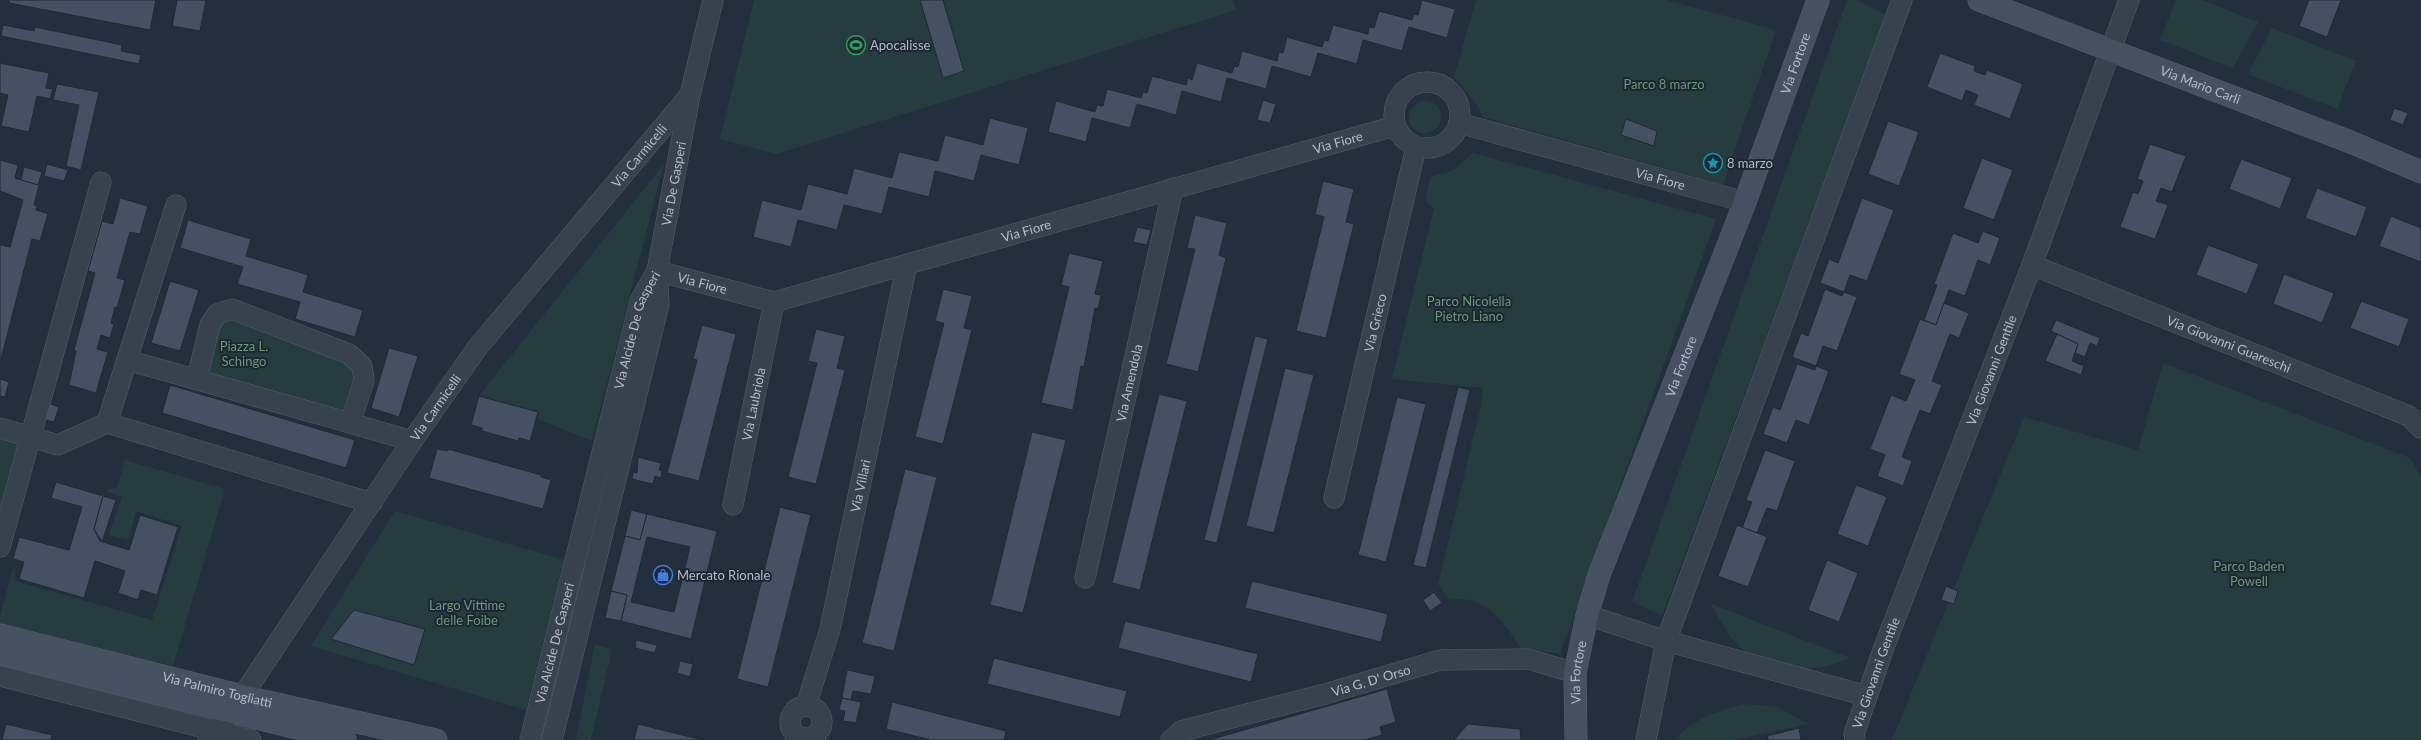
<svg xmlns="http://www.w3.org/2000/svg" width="2421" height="740" font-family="Lato,sans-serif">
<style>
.green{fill:#263c3f}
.building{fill:#455162;stroke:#1f2835;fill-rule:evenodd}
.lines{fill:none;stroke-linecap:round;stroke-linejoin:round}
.street-casing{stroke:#565f6c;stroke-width:21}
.secondary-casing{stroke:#565f6c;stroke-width:23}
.street{stroke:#38414e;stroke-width:20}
.secondary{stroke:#465061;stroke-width:22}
.labels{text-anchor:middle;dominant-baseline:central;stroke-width:4;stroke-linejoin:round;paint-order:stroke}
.poi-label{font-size:13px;fill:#b4bcc9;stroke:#1d2633;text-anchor:start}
.street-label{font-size:13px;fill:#b4bcc9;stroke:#1d2633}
.park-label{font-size:13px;fill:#6b9a76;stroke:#1d2633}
</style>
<rect width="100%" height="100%" fill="#242f3e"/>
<g class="green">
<polygon points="754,0 1233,0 1236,10 776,154 720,139"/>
<polygon points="1476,0 1667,0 1776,30 1723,185 1483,117 1478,106 1454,77"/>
<polygon points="1847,0 1856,0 1886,15 1662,616 1632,602"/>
<polygon points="2176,0 2202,0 2258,22 2233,68 2160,40"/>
<polygon points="2272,28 2356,61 2337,109 2248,74"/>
<circle cx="1425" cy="117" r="16"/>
<path d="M 1473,153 L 1716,219 L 1560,654 L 1521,648 C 1503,622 1486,593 1449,600 L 1438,584 L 1481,406 L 1483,388 L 1392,379 L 1434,208 L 1425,202 L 1430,177 L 1452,171 Z"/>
<polygon points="664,164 592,441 479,396"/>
<polygon points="217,314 362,366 350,423 197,378"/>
<polygon points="2163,363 2410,458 2421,477 2421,740 1892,740 2024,417 2138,450"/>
<polygon points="0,437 24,445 0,526"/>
<polygon points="125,460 225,489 173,666 0,624 0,616 14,564 16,581 152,620 182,526 136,511 128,540 109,535 122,497 106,491 117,487"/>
<polygon points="395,511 564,560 526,710 311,646"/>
<path d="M 1711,604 L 1850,658 C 1841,661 1831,666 1821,667 C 1797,670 1761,665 1742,649 C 1728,637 1720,620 1711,604 Z"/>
<polygon points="595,645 611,649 609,662 591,740 576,740"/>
<path d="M 1744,704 L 1778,707 L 1808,724 L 1733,740 L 1677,740 C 1685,721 1725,709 1744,704 Z"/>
</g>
<g class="building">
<polygon points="9,0 156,0 150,30 9,3"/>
<polygon points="177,0 206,0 200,31 172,26"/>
<polygon points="920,0 943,0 964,71 943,78"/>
<polygon points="1422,0 1455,9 1447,38 1409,27 1402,51 1363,40 1357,64 1318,53 1311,77 1272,66 1266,89 1227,78 1221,102 1182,91 1176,115 1137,104 1130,128 1092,118 1086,142 1048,132 1056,101 1095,112 1097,105 1103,106 1107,89 1141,98 1143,92 1147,93 1152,76 1186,85 1188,78 1192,80 1197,63 1232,73 1234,66 1238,67 1242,51 1277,61 1279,52 1283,53 1287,37 1322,47 1324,40 1328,41 1333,25 1368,34 1369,27 1374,28 1379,11 1412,20 1414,14 1418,15"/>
<polygon points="2309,0 2341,0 2327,37 2299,26"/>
<polygon points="3,25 34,31 35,27 122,45 121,51 141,55 139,64 1,36"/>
<polygon points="1940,53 1975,66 1974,71 1985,75 1987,70 2023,84 2010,119 1974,105 1978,95 1966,90 1962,101 1927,87"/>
<polygon points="0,63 49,73 46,88 53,89 50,99 37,96 29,132 1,126 8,95 0,93"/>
<polygon points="57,84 99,92 81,170 66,166 79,105 53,100"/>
<polygon points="1263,100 1276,104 1270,123 1257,120"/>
<polygon points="2394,108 2408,113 2403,125 2390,120"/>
<polygon points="990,118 1028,128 1019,165 981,155 974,181 935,171 929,197 889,187 882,214 844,205 837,230 798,220 791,247 753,237 762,200 801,210 808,184 847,194 854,168 892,178 899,152 938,161 945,135 983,145"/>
<polygon points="1626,119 1657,131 1654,146 1621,135"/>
<polygon points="1888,121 1919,132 1899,186 1868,174"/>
<polygon points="2150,144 2186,156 2172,192 2161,188 2156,201 2168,205 2155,239 2120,227 2133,192 2138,194 2143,181 2137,179"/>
<polygon points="1982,158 2013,170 1994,220 1963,208"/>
<polygon points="2241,159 2292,178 2280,209 2229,189"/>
<polygon points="0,160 18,165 15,178 39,185 34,205 37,206 36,210 48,214 40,241 32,239 0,363 0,245 10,247 23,200 0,191"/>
<polygon points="47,164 68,170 64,181 44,176"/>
<polygon points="24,167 42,172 38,185 21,180"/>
<polygon points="1323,181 1354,189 1346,222 1354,224 1326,338 1296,331 1324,217 1315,214"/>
<polygon points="2317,188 2367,207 2356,237 2305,218"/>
<polygon points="120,198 148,206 140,234 130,232 117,278 125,280 117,308 115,307 111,323 114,324 110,338 101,335 97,349 108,352 96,393 69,385 76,351 74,350 95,273 88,271 102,221 113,224"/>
<polygon points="1862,198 1894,210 1867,281 1850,275 1844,292 1820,283 1829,259 1838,263"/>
<polygon points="1195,215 1227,223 1219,255 1226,258 1198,372 1166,364 1195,249 1187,248"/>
<polygon points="2391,216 2421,228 2421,262 2379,246"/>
<polygon points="188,220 251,239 246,256 308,275 303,292 363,310 355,337 295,319 300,302 237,284 243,267 180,248"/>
<polygon points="1137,227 1151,230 1147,245 1133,242"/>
<polygon points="1983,231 2000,238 1990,265 1978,260 1965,296 1949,290 1936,325 1924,320 1937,285 1934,284 1953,233 1978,243"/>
<polygon points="2208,245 2259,264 2247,294 2196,275"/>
<polygon points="1069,253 1103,261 1095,294 1101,295 1098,309 1095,308 1084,367 1081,366 1073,410 1041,403 1069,287 1061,285"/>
<polygon points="2284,274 2334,293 2322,323 2273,304"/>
<polygon points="170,281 199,290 180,351 151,343"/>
<polygon points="943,289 972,296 964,328 972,330 943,444 915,437 944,323 935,321"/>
<polygon points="1825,289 1842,296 1844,292 1857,297 1837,351 1823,346 1816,366 1792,357 1801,333 1808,336"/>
<polygon points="2361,301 2409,319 2399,347 2350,328"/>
<polygon points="1944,303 1969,313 1959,338 1950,334 1932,381 1942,385 1930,414 1920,410 1902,457 1912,461 1903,486 1877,476 1885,455 1870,449 1891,395 1906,401 1915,380 1899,374 1920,319 1936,325"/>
<polygon points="2056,320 2100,338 2097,346 2090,343 2085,357 2075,353 2078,344 2051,331"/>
<polygon points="702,325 736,334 699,481 667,473 697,360 693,359"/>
<polygon points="816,329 845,336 837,368 845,370 816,484 788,477 817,363 808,361"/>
<polygon points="2057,334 2078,344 2072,361 2084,366 2081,375 2045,361"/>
<polygon points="1255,336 1268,339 1217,543 1204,540"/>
<polygon points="389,348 418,356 399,417 371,408"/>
<polygon points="1797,364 1815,370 1816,366 1829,371 1809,425 1796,420 1787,443 1763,434 1773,407 1780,410"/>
<polygon points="1285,368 1314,375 1274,533 1246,526"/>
<polygon points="0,379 9,382 5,397 0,396"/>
<polygon points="170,385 355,440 346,468 162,413"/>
<polygon points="1458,387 1470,390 1426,568 1413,565"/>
<polygon points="1159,394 1187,401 1140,590 1112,583"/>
<polygon points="479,396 538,412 530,441 519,438 518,441 482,431 482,428 471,425"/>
<polygon points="1397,397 1426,404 1386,562 1358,555"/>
<polygon points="48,403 59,407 54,422 42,419"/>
<polygon points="1032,432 1066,440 1023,613 990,605"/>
<polygon points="437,449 448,451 448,449 541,475 541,477 551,480 543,509 429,478"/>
<polygon points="1765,450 1795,461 1777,511 1767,508 1757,533 1742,528 1752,502 1746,500"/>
<polygon points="638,457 661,463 659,470 662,471 661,478 655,476 653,484 632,479 633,472 637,473"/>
<polygon points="905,469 937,477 894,651 862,643"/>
<polygon points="56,482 103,496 94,529 100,541 129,550 140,515 178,527 157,595 141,590 138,600 118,593 125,571 95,561 84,598 19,579 24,562 13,559 19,537 69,550 82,507 51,498"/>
<polygon points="1856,485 1887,497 1868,546 1837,534"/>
<polygon points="103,496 116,500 102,542 94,529"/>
<polygon points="780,507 811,515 768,687 737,679"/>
<polygon points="631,510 647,514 640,540 625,536"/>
<path d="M 647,514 L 717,531 L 691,639 L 621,621 L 627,595 L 611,591 L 625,536 L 640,540 ZM 647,537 L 690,547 L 674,612 L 631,602 Z"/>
<polygon points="1737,525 1767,537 1748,587 1718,576"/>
<polygon points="1827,560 1858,573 1839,622 1808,610"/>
<polygon points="1252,581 1388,614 1381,642 1245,608"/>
<polygon points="1946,586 1958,591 1954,604 1941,600"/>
<polygon points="611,591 627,595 621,621 605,618"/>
<polygon points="1434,592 1442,603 1430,611 1423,600"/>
<polygon points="354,610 425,629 414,665 331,639"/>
<polygon points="1125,621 1258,654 1251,682 1118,648"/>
<polygon points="636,640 657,645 655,653 635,648"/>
<polygon points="994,658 1127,691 1120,717 987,684"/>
<polygon points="680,661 693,664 690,677 677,673"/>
<polygon points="847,670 875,676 871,694 853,691 851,700 842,698"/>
<polygon points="1387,689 1396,722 1380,727 1382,735 1364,740 1209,740"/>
<polygon points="842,698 861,702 856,723 843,721 845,711 839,710"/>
<polygon points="892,702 1006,731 1004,740 931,740 886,729"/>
<polygon points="6,724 52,735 51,740 2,740"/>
<polygon points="638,724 682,735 704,740 634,740"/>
<polygon points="1468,724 1520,729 1521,740 1454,740"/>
<polygon points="1799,728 1801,740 1768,740 1767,736"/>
</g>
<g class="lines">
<g class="street-casing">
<g id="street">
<circle cx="1427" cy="115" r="33"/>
<path id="s1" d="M 1459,123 L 1745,202"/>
<path id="s2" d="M 2032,265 L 2409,416 L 2421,428"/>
<path id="s3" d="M 657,271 L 774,302 L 1395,126"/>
<polyline points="127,360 350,423 364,381 362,366 349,354 232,309 217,314 210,325 197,378"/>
<polyline points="107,423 176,205"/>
<polyline points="350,423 412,441"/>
<polyline points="0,428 58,445 107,423 372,503"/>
<path id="s4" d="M 1334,498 L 1416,147"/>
<path id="s5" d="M 733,505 L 774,302"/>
<polyline points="0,547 101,182"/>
<path id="s6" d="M 1085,578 L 1173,188"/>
<polyline points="1587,615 1666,641 1867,696"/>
<polyline points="0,676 251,740"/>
<path id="s7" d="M 806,706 L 830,629 L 907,264"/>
<circle cx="806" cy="722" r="16"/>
<path id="s8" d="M 208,740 L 231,713 L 412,441 L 477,348 L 690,95"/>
<path id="s9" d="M 530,740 L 640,301 L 657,271"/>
<path id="s10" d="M 552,740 L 659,304 L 657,271 L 690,95 L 713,0"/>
<path id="s11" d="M 1171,740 L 1181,731 L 1325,694 L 1440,660 L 1528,659 L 1575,673"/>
<polyline points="1646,740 1666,641 1902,0"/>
<path id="s12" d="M 1855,740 L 1854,734 L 1883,650 L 2032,265 L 2129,0"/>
</g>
</g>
<g class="secondary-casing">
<g id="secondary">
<path id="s13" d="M 1979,0 L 2353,143 L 2421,172"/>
<path id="s14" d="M 0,635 L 242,696 L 436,740"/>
<polyline points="0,654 345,740"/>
<path id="s15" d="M 1576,740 L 1575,673 L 1587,615 L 1599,575 L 1745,202 L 1818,0"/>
</g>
</g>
<use href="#street" class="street"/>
<use href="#secondary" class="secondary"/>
</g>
<defs>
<g id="stadium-ring" transform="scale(1)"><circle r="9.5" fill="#1d2633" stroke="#2e9e5b" stroke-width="1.5"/><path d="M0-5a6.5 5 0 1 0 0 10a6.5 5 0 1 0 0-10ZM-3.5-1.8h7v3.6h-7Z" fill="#2e9e5b"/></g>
<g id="sight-ring" transform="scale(1)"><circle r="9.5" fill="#1d2633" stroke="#0f9aa8" stroke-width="1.5"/><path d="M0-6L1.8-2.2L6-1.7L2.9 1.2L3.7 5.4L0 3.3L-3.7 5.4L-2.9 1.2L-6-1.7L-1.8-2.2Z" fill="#0f9aa8"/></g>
<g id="shop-ring" transform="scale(1)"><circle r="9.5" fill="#1d2633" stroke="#3f7fe0" stroke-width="1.5"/><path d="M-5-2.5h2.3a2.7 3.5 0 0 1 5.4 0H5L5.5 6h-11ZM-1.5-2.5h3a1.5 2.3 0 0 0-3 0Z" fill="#3f7fe0"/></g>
</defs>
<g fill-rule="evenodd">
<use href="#stadium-ring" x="856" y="45"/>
<use href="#sight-ring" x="1713" y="163"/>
<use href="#shop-ring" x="663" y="575"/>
</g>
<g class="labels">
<g class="poi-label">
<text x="870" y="45">Apocalisse</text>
<text x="1727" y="163">8 marzo</text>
<text x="677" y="575">Mercato Rionale</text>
</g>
<g class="street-label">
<text stroke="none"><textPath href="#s15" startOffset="716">Via Fortore</textPath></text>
<text stroke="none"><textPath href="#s13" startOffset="237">Via Mario Carli</textPath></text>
<text stroke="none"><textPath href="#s3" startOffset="707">Via Fiore</textPath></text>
<text stroke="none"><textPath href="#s8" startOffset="727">Via Carmicelli</textPath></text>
<text stroke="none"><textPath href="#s1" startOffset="209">Via Fiore</textPath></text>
<text stroke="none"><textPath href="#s10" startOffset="571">Via De Gasperi</textPath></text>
<text stroke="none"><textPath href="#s3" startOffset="383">Via Fiore</textPath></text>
<text stroke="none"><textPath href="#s3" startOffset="47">Via Fiore</textPath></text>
<text stroke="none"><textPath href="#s4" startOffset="180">Via Grieco</textPath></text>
<text stroke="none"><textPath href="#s9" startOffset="424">Via Alcide De Gasperi</textPath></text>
<text stroke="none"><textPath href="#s2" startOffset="212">Via Giovanni Guareschi</textPath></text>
<text stroke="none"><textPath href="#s15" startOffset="392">Via Fortore</textPath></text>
<text stroke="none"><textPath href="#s12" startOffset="395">Via Giovanni Gentile</textPath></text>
<text stroke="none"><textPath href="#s6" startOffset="200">Via Amendola</textPath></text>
<text stroke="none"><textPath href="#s5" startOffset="103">Via Laubriola</textPath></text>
<text stroke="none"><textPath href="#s8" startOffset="403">Via Carmicelli</textPath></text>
<text stroke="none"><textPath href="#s7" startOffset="227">Via Villari</textPath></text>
<text stroke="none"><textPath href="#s9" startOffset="100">Via Alcide De Gasperi</textPath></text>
<text stroke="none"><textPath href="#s15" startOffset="68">Via Fortore</textPath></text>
<text stroke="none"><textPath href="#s12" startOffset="71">Via Giovanni Gentile</textPath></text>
<text stroke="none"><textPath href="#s11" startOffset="210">Via G. D' Orso</textPath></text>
<text stroke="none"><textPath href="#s14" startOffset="224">Via Palmiro Togliatti</textPath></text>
</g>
<g class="park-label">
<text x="1664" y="84">Parco 8 marzo</text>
<text x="1469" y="301">Parco Nicolella<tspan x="1469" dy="15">Pietro Liano</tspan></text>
<text x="244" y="346">Piazza L.<tspan x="244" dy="15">Schingo</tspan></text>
<text x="2249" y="566">Parco Baden<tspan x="2249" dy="15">Powell</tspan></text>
<text x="467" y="605">Largo Vittime<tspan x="467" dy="15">delle Foibe</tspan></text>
</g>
</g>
</svg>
